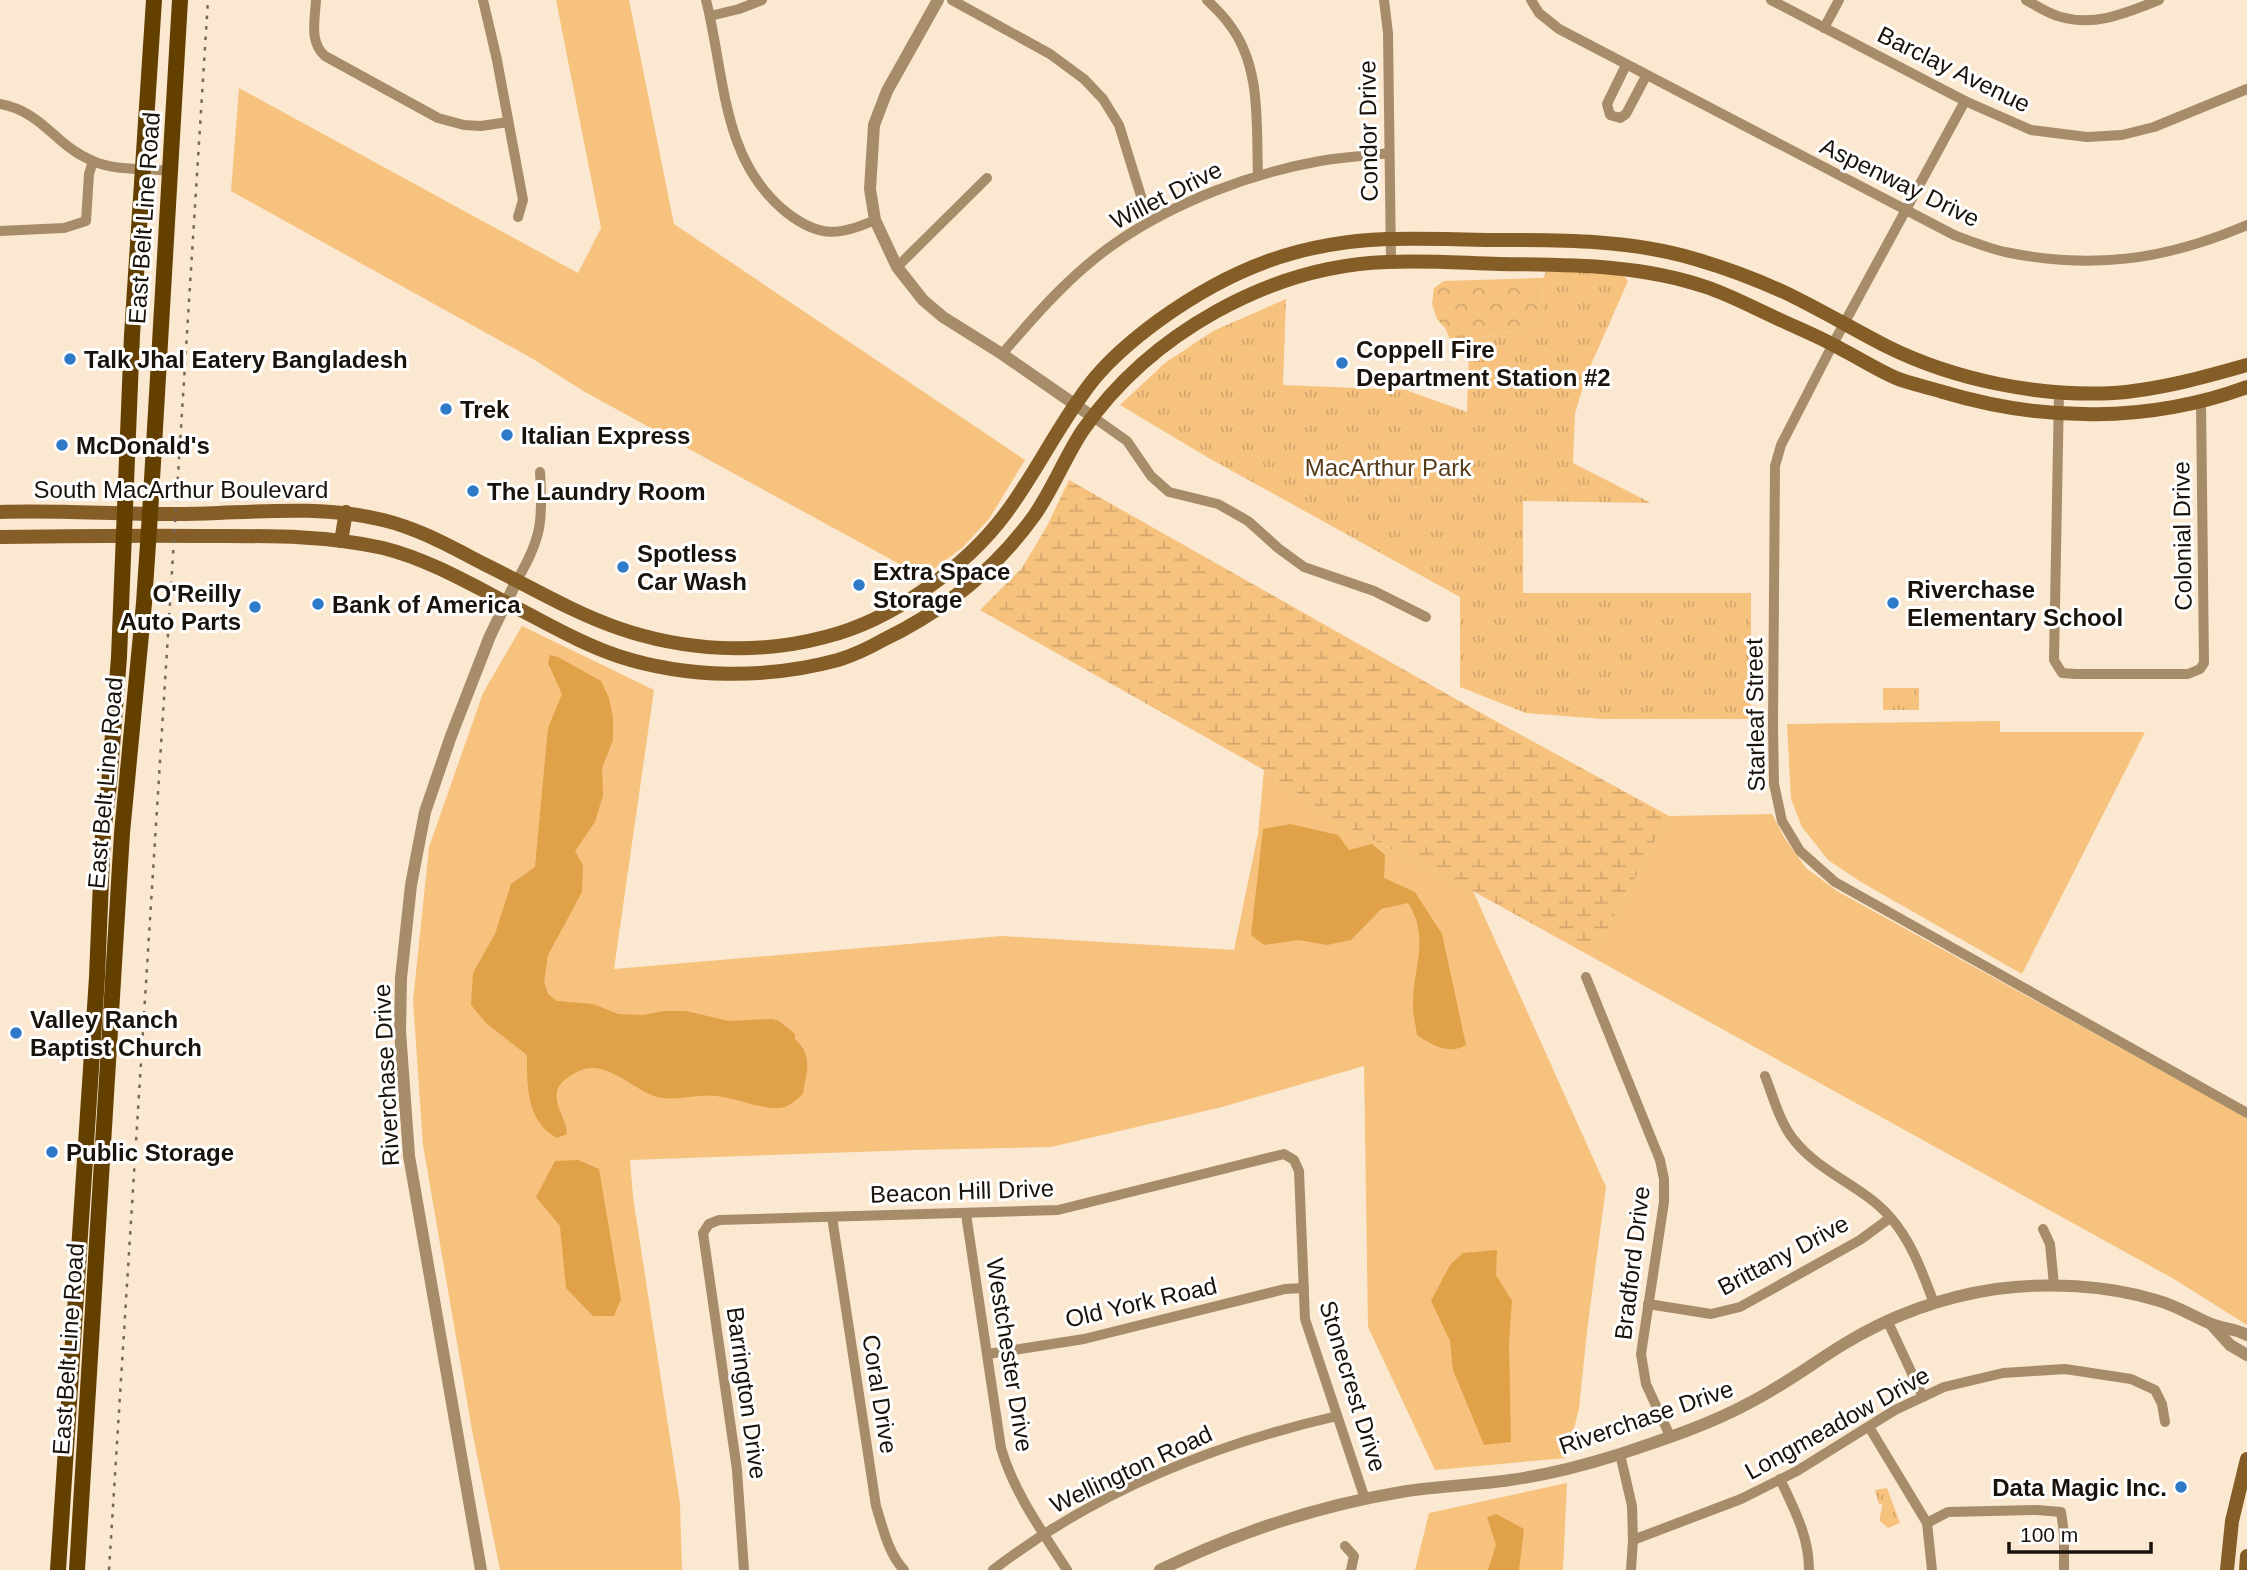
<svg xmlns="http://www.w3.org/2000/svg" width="2247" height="1570" font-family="Arial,sans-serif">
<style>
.grass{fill:#f6c27e}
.forest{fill:url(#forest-crowns)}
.wetland{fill:url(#wetland-marsh)}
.park{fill:url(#park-tufts)}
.water{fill:#e0a148}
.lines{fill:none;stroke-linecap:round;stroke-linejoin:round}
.minor{stroke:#a78c6a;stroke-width:10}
.tertiary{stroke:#a78c6a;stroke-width:12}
.secondary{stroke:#845e26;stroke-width:14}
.primary{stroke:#644000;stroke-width:16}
.rail{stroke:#74695b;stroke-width:2.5;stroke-dasharray:3.5 7;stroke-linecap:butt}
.poi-dot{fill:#2f79c9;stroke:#fff;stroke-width:2.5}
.labels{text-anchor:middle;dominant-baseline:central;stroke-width:6;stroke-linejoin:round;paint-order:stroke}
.street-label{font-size:24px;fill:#19130b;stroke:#fff}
.poi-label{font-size:24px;font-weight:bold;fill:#19130b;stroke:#fff;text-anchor:start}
.park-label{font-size:24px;fill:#563c18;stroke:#fff}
</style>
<defs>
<pattern id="forest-crowns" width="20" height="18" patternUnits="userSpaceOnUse" patternTransform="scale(1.75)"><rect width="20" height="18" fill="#f6c27e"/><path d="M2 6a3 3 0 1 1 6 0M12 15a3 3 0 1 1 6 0" fill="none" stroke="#d2a66c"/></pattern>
<pattern id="wetland-marsh" width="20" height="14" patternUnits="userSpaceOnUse" patternTransform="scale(1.75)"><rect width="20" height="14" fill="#f6c27e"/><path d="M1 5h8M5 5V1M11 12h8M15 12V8" fill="none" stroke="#d2a66c"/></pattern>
<pattern id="park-tufts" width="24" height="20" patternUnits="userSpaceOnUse" patternTransform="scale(1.75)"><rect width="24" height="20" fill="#f6c27e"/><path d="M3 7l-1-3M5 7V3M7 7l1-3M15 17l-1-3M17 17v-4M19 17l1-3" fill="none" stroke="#d2a66c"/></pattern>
</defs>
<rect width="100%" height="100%" fill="#fbe8d1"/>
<g class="grass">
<polygon points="556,0 629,0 674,224 1025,460 989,519 962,548 923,577 585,392 533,359 231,191 239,88 578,273 601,228"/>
<polygon points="522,626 654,690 614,969 1002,936 1234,950 1258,834 1264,770 1338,822 1473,891 1606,1187 1587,1331 1579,1409 1566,1458 1435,1470 1368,1327 1364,1066 1222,1107 1051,1147 914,1150 630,1160 633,1197 680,1503 682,1570 500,1570 472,1430 423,1145 413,1001 429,847 483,693"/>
<polygon points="2000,721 2000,732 2145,732 2022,974 1861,882 1828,860 1802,827 1791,799 1787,724"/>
<polygon points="1772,814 1784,837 1806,868 1837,891 2247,1118 2247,1325 2174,1279 1592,957 1669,816"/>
<polygon points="1567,1483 1563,1570 1415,1570 1429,1513"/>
</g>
<polygon class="forest" points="1543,278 1542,324 1468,341 1456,352 1445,328 1437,319 1432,304 1434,288 1444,281"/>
<polygon class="wetland" points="1069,480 1461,702 1669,816 1592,957 1473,891 1338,822 1264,770 980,610 1022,568 1047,526"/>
<g class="park">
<polygon points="1547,270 1620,272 1628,281 1586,376 1575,414 1573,463 1651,503 1523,501 1523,593 1751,593 1751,719 1602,719 1526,713 1460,687 1460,597 1207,457 1120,405 1165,363 1213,331 1286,299 1283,385 1406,390 1467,412 1469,341 1542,324 1543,278"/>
<rect x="1883" y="688" width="36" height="22"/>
<path d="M 1887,1488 L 1900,1523 L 1888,1528 L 1880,1521 C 1879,1514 1883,1510 1882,1504 L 1879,1504 L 1875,1490 Z"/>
</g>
<g class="water">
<path d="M 550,655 L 558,657 L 601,681 L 609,698 L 613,718 L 613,740 L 602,768 L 603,795 L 595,822 L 575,851 L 583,866 L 582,892 L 548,955 L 544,982 L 548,994 L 557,1001 L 593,1004 L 618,1014 L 643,1015 L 664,1011 L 686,1011 L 729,1021 L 772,1019 L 779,1021 L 795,1034 L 795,1039 C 814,1057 806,1072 803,1094 C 796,1100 789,1107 780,1108 C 759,1109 737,1098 716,1096 C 698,1094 680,1100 662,1098 C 632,1093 606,1053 573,1074 C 568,1077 561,1082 558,1088 C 552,1104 567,1119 567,1134 L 557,1138 C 526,1122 527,1084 527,1055 L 486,1023 L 471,1005 L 473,973 L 495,934 L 511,884 L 535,867 L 548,728 L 562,694 L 548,663 Z"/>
<path d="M 1290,824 L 1338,835 L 1349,850 L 1372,844 L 1385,855 L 1384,878 L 1415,892 L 1442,934 L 1466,1045 C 1448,1055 1432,1045 1417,1035 C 1416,1026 1413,1016 1413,1007 C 1412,969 1431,939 1408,903 L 1381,909 L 1351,940 L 1327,945 L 1299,940 L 1264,945 L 1251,935 L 1263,829 Z"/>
<polygon points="578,1160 599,1169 621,1299 614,1316 593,1316 566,1288 560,1226 536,1197 555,1161"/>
<polygon points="1497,1250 1496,1275 1512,1301 1509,1343 1511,1442 1484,1445 1453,1370 1450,1341 1431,1301 1450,1265 1463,1253"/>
<polygon points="1496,1514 1524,1529 1519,1570 1488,1570 1496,1545 1487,1517"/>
</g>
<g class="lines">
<g class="minor">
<path d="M 316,0 C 315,20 309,42 325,56 L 438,118 L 464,125 L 481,126 L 508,122"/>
<polyline points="483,0 497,60 523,200 518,217"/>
<path d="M 706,0 C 725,74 721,160 786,212 C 819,238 839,236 875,220"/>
<polyline points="952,0 1050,54 1084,79 1103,99 1119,125 1149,222"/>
<path d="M 1207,0 C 1215,8 1223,15 1229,24 C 1262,66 1256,125 1258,175"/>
<polyline points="1384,0 1388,33 1391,261"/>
<path d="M 1531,0 L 1539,13 L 1559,29 L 1954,235 C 1970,241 1988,248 2005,252 C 2093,270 2165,260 2247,225"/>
<polyline points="1771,0 1965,101 2031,130 2087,137 2122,135 2154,127 2247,89"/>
<path d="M 2026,0 C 2037,6 2049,14 2061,17 C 2096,27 2128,12 2159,0"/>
<polyline points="710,16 739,9 762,0"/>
<polyline points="1824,28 1839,0"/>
<polyline points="1626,65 1607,104 1610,115 1620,118 1626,114 1646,76"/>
<polyline points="1965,101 1833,344 1781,445 1775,466 1773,725 1774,784 1782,821 1800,851 1835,882 2247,1113"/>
<path d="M 0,104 C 44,112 55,146 93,161 C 115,171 145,168 169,171"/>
<polyline points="0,231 64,228 86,221 89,174 93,161"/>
<polyline points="897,267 987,178"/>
<path d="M 1002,354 C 1037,313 1073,272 1117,242 C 1175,202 1252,173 1320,161 C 1343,157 1366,156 1389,153"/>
<polyline points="2059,392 2054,660 2062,673 2075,674 2188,674 2200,669 2204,663 2201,401"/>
<polyline points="1093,417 1127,441 1151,476 1169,492 1218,504 1248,521 1278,548 1304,567 1374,591 1426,617"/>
<path d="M 517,580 C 542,538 543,520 540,472"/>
<polyline points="1586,977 1660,1160 1664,1179 1664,1202 1641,1354 1646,1384 1670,1436"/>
<path d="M 1765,1076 C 1773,1096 1780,1123 1794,1140 C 1820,1173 1863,1186 1890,1217 C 1912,1242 1922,1272 1934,1303"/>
<path d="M 966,1214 L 1001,1448 C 1014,1493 1042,1531 1067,1570"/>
<path d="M 832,1217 L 876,1506 C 883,1528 888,1553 904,1570"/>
<polyline points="2043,1229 2050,1244 2054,1285"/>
<polyline points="1648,1304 1711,1314 1740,1307 1860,1240 1890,1218"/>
<polyline points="1887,1320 1923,1397"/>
<polyline points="988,1354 1084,1339 1285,1289 1304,1288"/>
<polyline points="1869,1427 1927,1523 1932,1570"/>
<polyline points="1620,1454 1632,1506 1633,1540 1631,1570"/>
<path d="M 1780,1479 C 1794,1509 1809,1536 1809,1570"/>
<polyline points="1927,1523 1948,1512 2037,1510 2061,1512 2064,1533 2064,1570"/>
<polyline points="1633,1540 1741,1499 1797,1471 1895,1410 1944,1387 2003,1373 2065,1369 2131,1379 2155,1390 2162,1404 2165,1422"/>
<polyline points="1345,1546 1354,1556 1351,1570"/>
<polyline points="744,1570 737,1470 703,1233 709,1224 719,1220 1058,1210 1284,1154 1294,1160 1299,1171 1305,1319 1365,1499"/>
<path d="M 993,1570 C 1093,1493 1215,1444 1337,1416"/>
</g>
<g class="tertiary">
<polyline points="938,0 887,91 874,125 870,189 875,220 897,267 923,300 943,317 1002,354 1093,417"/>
<polyline points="2212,1325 2230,1345 2247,1355"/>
<polyline points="481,1570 409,1156 400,1031 401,978 411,885 425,812 451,736 490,636 517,580"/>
<path d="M 1160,1570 C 1238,1532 1320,1505 1407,1491 C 1441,1486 1476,1485 1510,1480 C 1546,1475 1582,1466 1617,1455 C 1662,1440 1709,1425 1751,1402 C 1784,1385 1813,1363 1844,1344 C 1890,1316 1942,1297 1996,1289 C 2047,1282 2106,1285 2156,1300 C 2175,1305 2191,1315 2209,1323 C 2222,1329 2235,1328 2247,1335"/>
</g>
<g class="secondary">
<path d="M 0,512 C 62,510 124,515 186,514 C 252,513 317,504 383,520 C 420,529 451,547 484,564 C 529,586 572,612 618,628 C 684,651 758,655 825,637 C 891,621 966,567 1006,513 C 1038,470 1060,421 1094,379 C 1113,356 1135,338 1158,321 C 1230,269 1299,242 1387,239 C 1420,238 1453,239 1486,240 C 1556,240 1628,239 1695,259 C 1726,268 1758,280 1788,294 C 1821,310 1853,329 1886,346 C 1954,380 2039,397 2114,393 C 2158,390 2205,377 2247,365"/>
<path d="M 0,537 C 70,536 140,535 210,536 C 267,536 327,535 383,548 C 427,559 467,582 507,603 C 543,621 579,643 618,656 C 688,679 768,679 838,660 C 854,655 869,648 883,640 C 943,611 995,570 1034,516 C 1053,489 1065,457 1083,430 C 1150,334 1270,266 1387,262 C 1424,260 1462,263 1499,264 C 1569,265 1639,264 1706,287 C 1730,295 1752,307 1774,317 C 1797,328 1820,337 1841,349 C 1859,358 1877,370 1896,378 C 1911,384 1928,387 1943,392 C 2043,422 2149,423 2247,387"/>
<polyline points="341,541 346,512"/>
<polyline points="2227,1570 2232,1521 2247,1459"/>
<polyline points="2246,1570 2247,1556"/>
</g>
<g class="primary">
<polyline points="58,1570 97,977 103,833 109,785 119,657 132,335 154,0"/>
<polyline points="77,1570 122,833 144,603 150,514 180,0"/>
</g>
<polyline class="rail" points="109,1570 208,0"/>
</g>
<g class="poi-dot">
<circle cx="70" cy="359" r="7"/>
<circle cx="1342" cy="363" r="7"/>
<circle cx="446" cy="409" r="7"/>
<circle cx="507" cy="435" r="7"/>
<circle cx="62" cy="445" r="7"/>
<circle cx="473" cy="491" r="7"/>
<circle cx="623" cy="567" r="7"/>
<circle cx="859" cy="585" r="7"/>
<circle cx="1893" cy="603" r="7"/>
<circle cx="318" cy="604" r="7"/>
<circle cx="255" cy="607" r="7"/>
<circle cx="16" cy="1033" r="7"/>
<circle cx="52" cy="1152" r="7"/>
<circle cx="2181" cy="1487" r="7"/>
</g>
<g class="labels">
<g class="street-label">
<text transform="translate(1954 69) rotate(26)">Barclay Avenue</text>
<text transform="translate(1368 131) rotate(-91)">Condor Drive</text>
<text transform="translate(1900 182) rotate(26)">Aspenway Drive</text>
<text transform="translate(1166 195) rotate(-27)">Willet Drive</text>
<text transform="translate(144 218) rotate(-86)">East Belt Line Road</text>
<text x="181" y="489">South MacArthur Boulevard</text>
<text transform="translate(2182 536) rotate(-91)">Colonial Drive</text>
<text transform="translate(1755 715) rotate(-91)">Starleaf Street</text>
<text transform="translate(105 783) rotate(-85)">East Belt Line Road</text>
<text transform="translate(386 1075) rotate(-93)">Riverchase Drive</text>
<text transform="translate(962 1191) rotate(-2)">Beacon Hill Drive</text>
<text transform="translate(1783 1255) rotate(-28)">Brittany Drive</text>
<text transform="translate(1632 1263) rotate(-83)">Bradford Drive</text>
<text transform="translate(1141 1302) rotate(-13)">Old York Road</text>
<text transform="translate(68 1349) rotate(-86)">East Belt Line Road</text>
<text transform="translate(1010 1355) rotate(81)">Westchester Drive</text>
<text transform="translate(1353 1386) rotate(73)">Stonecrest Drive</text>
<text transform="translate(747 1393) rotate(82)">Barrington Drive</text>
<text transform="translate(880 1394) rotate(81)">Coral Drive</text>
<text transform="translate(1646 1417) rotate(-19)">Riverchase Drive</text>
<text transform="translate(1837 1423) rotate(-29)">Longmeadow Drive</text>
<text transform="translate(1131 1469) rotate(-25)">Wellington Road</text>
</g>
<g class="poi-label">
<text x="1356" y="349">Coppell Fire<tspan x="1356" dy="28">Department Station #2</tspan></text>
<text x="84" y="359">Talk Jhal Eatery Bangladesh</text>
<text x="460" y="409">Trek</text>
<text x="521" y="435">Italian Express</text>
<text x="76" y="445">McDonald's</text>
<text x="487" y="491">The Laundry Room</text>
<text x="637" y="553">Spotless<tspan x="637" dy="28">Car Wash</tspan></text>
<text x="873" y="571">Extra Space<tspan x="873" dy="28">Storage</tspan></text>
<text x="1907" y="589">Riverchase<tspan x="1907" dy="28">Elementary School</tspan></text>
<text x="241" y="593" text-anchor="end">O'Reilly<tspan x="241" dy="28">Auto Parts</tspan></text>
<text x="332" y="604">Bank of America</text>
<text x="30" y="1019">Valley Ranch<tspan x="30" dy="28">Baptist Church</tspan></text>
<text x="66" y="1152">Public Storage</text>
<text x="2167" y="1487" text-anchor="end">Data Magic Inc.</text>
</g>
<g class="park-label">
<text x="1388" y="467">MacArthur Park</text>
</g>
</g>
<path d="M2009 1542v10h142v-10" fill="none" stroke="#19130b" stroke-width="3.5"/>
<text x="2020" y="1542" font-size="21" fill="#19130b" stroke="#ffffff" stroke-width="5" paint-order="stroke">100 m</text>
</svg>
